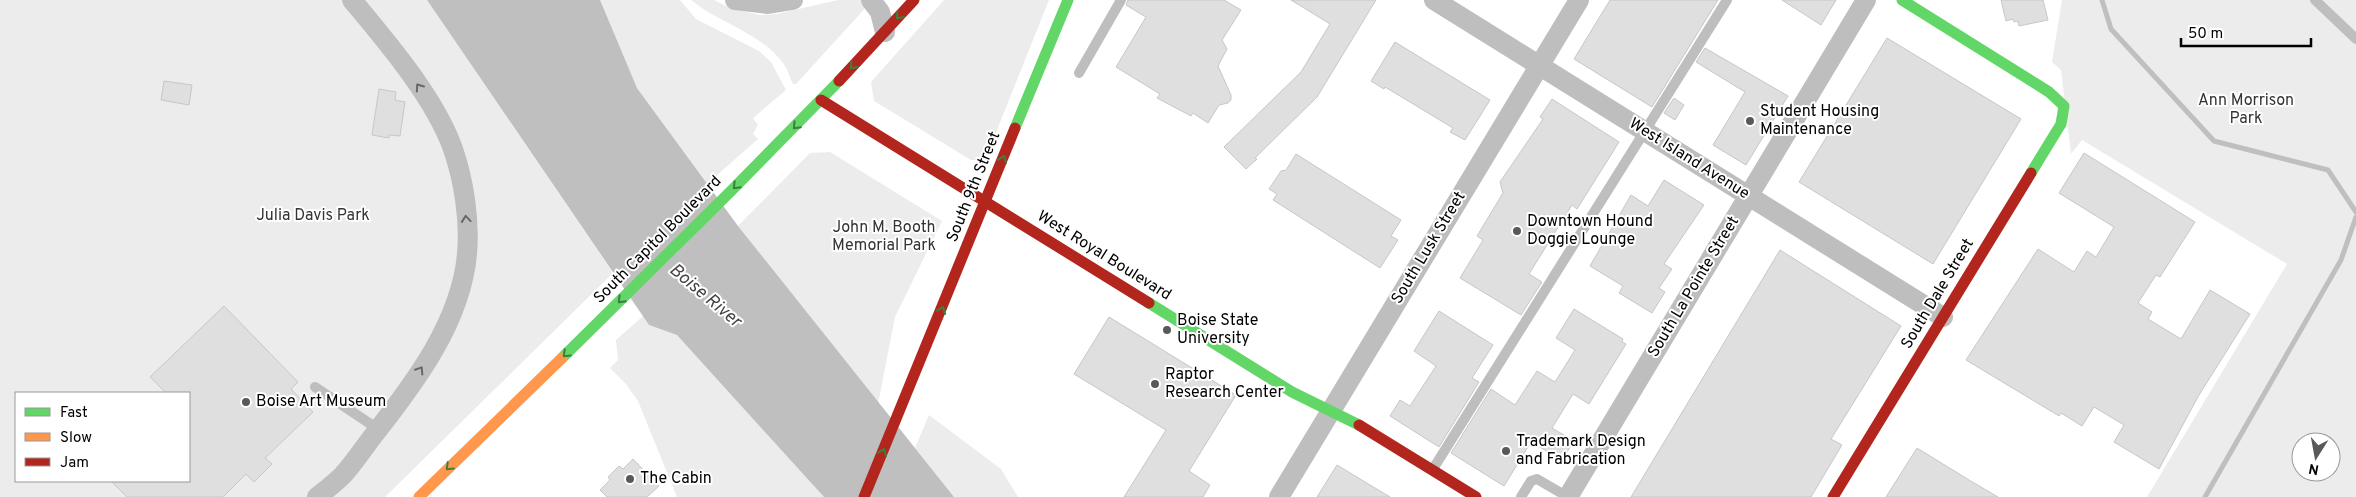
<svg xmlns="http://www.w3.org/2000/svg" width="2356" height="497" font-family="Overpass,sans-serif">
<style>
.green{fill:#ececec;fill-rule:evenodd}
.water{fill:#bfbfbf}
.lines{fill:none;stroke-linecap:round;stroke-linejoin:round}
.stream{stroke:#bfbfbf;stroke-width:5}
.building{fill:#dfdfdf;stroke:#c7c7c7}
.lane{stroke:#bebebe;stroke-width:10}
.street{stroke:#bebebe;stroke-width:20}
.fast{stroke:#63d668;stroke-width:11}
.slow{stroke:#ff974d;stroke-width:11}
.jam{stroke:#b3261e;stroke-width:11}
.oneway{stroke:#3b803e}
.oneway2{stroke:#686868}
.poi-dot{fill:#595959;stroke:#fff;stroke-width:2}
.labels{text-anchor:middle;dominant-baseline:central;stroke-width:4;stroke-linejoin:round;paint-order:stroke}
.park-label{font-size:16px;fill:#333;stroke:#fff}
.poi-label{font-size:16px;fill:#000;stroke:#fff;text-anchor:start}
.street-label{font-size:16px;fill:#000;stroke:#fff}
.water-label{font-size:18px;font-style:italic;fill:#444;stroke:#fff}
</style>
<rect width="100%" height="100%" fill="#fff"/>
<g class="green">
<path d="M 0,0 L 427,0 L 613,273 L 385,497 L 0,497 ZM 16,393 L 189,393 L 189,481 L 16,481 Z"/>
<polygon points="598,0 680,0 696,19 759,51 771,62 786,90 753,118 758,125 753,134 758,139 707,184 637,88"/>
<path d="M 691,0 L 714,0 L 730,8 L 760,15 L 777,14 L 838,0 L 864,0 L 869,4 L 796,84 L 793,84 C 789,76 788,70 783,63 C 760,32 720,24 691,0 Z"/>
<polygon points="944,0 1049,0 985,160 971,160 874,101 871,82"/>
<path d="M 2062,0 L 2356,0 L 2356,497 L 2147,497 L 2287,264 L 2082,140 L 2071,154 L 2061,70 L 2052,62 ZM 2301,442 L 2331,442 L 2331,472 L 2301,472 Z"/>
<polygon points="830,152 942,221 895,317 878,404 738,226 810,153"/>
<polygon points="643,316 649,325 677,334 824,497 677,497 638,401 626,384 610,368 618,360 616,340"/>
<polygon points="929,415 1001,469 1018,497 954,497 915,448"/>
</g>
<polygon class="water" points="427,0 600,0 637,88 738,226 954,497 824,497 677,335 649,325"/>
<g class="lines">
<g class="stream">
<polyline points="2102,0 2111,29 2214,141 2328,170 2356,212"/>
<polyline points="2205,497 2341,260 2356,217"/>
</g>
</g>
<g class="building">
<polygon points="1128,0 1224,0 1241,10 1222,40 1227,49 1218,66 1231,95 1231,100 1228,103 1219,105 1208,123 1193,113 1191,116 1157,98 1160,94 1116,67 1146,17 1126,5"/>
<polygon points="1291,0 1376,0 1317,97 1255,158 1257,159 1246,169 1224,147 1301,72 1330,24"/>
<polygon points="1610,0 1718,0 1652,107 1574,59"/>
<polygon points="1782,0 1836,0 1821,25"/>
<polygon points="2001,0 2043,0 2048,20 2019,26 2018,21 2014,22 2013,19 2006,21"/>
<polygon points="1887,38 2021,119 1933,264 1799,182"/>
<polygon points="1395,42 1490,100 1465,140 1450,132 1453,128 1385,87 1384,89 1371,81"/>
<polygon points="1705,48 1788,96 1746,165 1713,145 1745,92 1696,62"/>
<polygon points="164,81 192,85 189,105 161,100"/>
<polygon points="379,89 396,92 395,100 405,102 400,136 389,135 389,138 372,135"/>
<polygon points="1674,98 1684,105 1675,120 1664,113"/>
<polygon points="1552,99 1619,142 1577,209 1572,205 1529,274 1542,282 1521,315 1460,278 1483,240 1477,236 1503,193 1500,182 1543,119 1540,117"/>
<polygon points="2084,153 2195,222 2160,277 2156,275 2138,303 2152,312 2148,319 2181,339 2210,290 2250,314 2199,395 2159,469 2114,442 2124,425 2094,407 2082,426 2061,413 2059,416 1966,360 2038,249 2074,272 2087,251 2096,257 2114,227 2059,193"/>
<polygon points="1296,154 1401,220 1391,236 1398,240 1380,268 1273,200 1277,194 1269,189 1281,171 1286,170"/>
<polygon points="1664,180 1704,205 1664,264 1672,269 1659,288 1665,292 1652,313 1619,293 1623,286 1590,266 1631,195 1648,206"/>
<polygon points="1780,250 1901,326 1831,439 1842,445 1811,497 1631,497"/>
<polygon points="224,306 298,382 291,389 313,412 265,458 272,464 254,482 246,474 223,497 127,497 111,481 189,481 189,393 166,393 150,377"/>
<polygon points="1574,309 1623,339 1622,342 1626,344 1589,404 1573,394 1552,428 1574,441 1562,460 1531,442 1504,486 1451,453 1491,389 1515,405 1537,371 1555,382 1575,350 1556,338"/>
<polygon points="1439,311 1493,345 1472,378 1479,382 1439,447 1390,416 1400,400 1410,406 1436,366 1414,351"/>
<polygon points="1109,317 1236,395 1189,471 1210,485 1203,497 1124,497 1166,430 1074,374"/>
<polygon points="1917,448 1969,480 1998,497 1886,497"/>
<polygon points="633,459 659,486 647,497 607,497 600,490 610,480 608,477 619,466 623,469"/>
<polygon points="1337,465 1390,497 1317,497"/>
</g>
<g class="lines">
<g class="lane">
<polyline points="2315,0 2356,39"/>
<polyline points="1079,73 1121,0"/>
<polyline points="315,387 378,429"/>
<polyline points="1433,469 1727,0"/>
<polyline points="1521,497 1531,481 1537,479 1568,497"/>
</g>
<g class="street">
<polyline points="735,0 768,4 793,0"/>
<polyline points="871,0 880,12 885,32"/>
<polyline points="1434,0 1943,317"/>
<path d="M 317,497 C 326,490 335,483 343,475 C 354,463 363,449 373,436 C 414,384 461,322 467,254 C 470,221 464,181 453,149 C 435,98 387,42 352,0"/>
<polyline points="1279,497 1579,0"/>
<polyline points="1568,497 1866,0"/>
</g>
<g class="fast">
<polyline points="1902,0 2049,92 2064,106 2061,124 2031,173"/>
<polyline points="1015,128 1068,0"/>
<polyline points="1149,303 1292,392 1359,425"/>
<polyline points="562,358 732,190 839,81"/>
</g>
<polyline class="slow" points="419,497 562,358"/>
<g class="jam">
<polyline points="839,81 914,0"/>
<polyline points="821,100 1149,303"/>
<polyline points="1359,425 1476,497"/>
<polyline points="864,497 1015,128"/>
<polyline points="1833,497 2031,173"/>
</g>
</g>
<defs><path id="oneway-chevron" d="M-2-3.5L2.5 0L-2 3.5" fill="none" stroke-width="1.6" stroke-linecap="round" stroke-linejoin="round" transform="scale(1.25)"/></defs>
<g class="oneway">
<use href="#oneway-chevron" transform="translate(899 16) rotate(132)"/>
<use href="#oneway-chevron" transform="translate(853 66) rotate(132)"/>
<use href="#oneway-chevron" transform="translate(796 126) rotate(134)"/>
<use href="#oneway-chevron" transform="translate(1003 159) rotate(-68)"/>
<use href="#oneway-chevron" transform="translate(736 186) rotate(135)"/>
<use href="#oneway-chevron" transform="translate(621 300) rotate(135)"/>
<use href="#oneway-chevron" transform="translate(942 310) rotate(-68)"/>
<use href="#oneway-chevron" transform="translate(566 354) rotate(136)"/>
<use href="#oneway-chevron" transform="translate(883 452) rotate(-67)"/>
<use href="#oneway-chevron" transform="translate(449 467) rotate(136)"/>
</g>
<g class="oneway2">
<use href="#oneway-chevron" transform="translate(419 87) rotate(-125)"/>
<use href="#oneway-chevron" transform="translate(466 219) rotate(-95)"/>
<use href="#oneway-chevron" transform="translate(420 370) rotate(-57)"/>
</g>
<g class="poi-dot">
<circle cx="1750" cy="121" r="5"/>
<circle cx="1517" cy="231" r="5"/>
<circle cx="1167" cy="330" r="5"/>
<circle cx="1155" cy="384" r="5"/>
<circle cx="246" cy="402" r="5"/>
<circle cx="1506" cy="451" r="5"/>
<circle cx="630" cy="479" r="5"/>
</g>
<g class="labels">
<g class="park-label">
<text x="2246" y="101">Ann Morrison<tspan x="2246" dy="18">Park</tspan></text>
<text x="313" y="216">Julia Davis Park</text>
<text x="884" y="228">John M. Booth<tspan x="884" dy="18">Memorial Park</tspan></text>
</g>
<g class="poi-label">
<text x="1760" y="112">Student Housing<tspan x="1760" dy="18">Maintenance</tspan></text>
<text x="1527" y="222">Downtown Hound<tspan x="1527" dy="18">Doggie Lounge</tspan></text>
<text x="1177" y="321">Boise State<tspan x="1177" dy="18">University</tspan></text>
<text x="1165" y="375">Raptor<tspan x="1165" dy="18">Research Center</tspan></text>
<text x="256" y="402">Boise Art Museum</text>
<text x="1516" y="442">Trademark Design<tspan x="1516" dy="18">and Fabrication</tspan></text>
<text x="640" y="479">The Cabin</text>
</g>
<g class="street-label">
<text transform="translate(1689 159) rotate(32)">West Island Avenue</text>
<text transform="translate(974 187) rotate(-68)">South 9th Street</text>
<text transform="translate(658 240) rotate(-45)">South Capitol Boulevard</text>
<text transform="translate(1429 248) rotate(-59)">South Lusk Street</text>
<text transform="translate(1104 256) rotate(32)">West Royal Boulevard</text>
<text transform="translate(1694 287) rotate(-59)">South La Pointe Street</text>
<text transform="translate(1938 294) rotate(-59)">South Dale Street</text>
</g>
<g class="water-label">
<text transform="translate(705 296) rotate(40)">Boise River</text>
</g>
</g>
<rect x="15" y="392" width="175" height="90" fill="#ffffff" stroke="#999999"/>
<rect x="25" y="408" width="25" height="8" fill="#63d668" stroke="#999999"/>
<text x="60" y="417" font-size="15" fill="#000000">Fast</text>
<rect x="25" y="433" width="25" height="8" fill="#ff974d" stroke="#999999"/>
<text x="60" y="442" font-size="15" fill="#000000">Slow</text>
<rect x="25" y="458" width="25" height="8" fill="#b3261e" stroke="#999999"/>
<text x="60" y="467" font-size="15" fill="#000000">Jam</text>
<g transform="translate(2316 457) rotate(191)"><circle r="24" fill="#ffffff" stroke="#999999"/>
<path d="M0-4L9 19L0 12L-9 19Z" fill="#595959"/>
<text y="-8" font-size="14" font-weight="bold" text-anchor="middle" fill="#000000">N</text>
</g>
<path d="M2181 38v8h130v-8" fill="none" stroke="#000000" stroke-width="2.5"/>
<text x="2188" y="38" font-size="15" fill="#000000" stroke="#ffffff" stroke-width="4" paint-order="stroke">50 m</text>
</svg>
